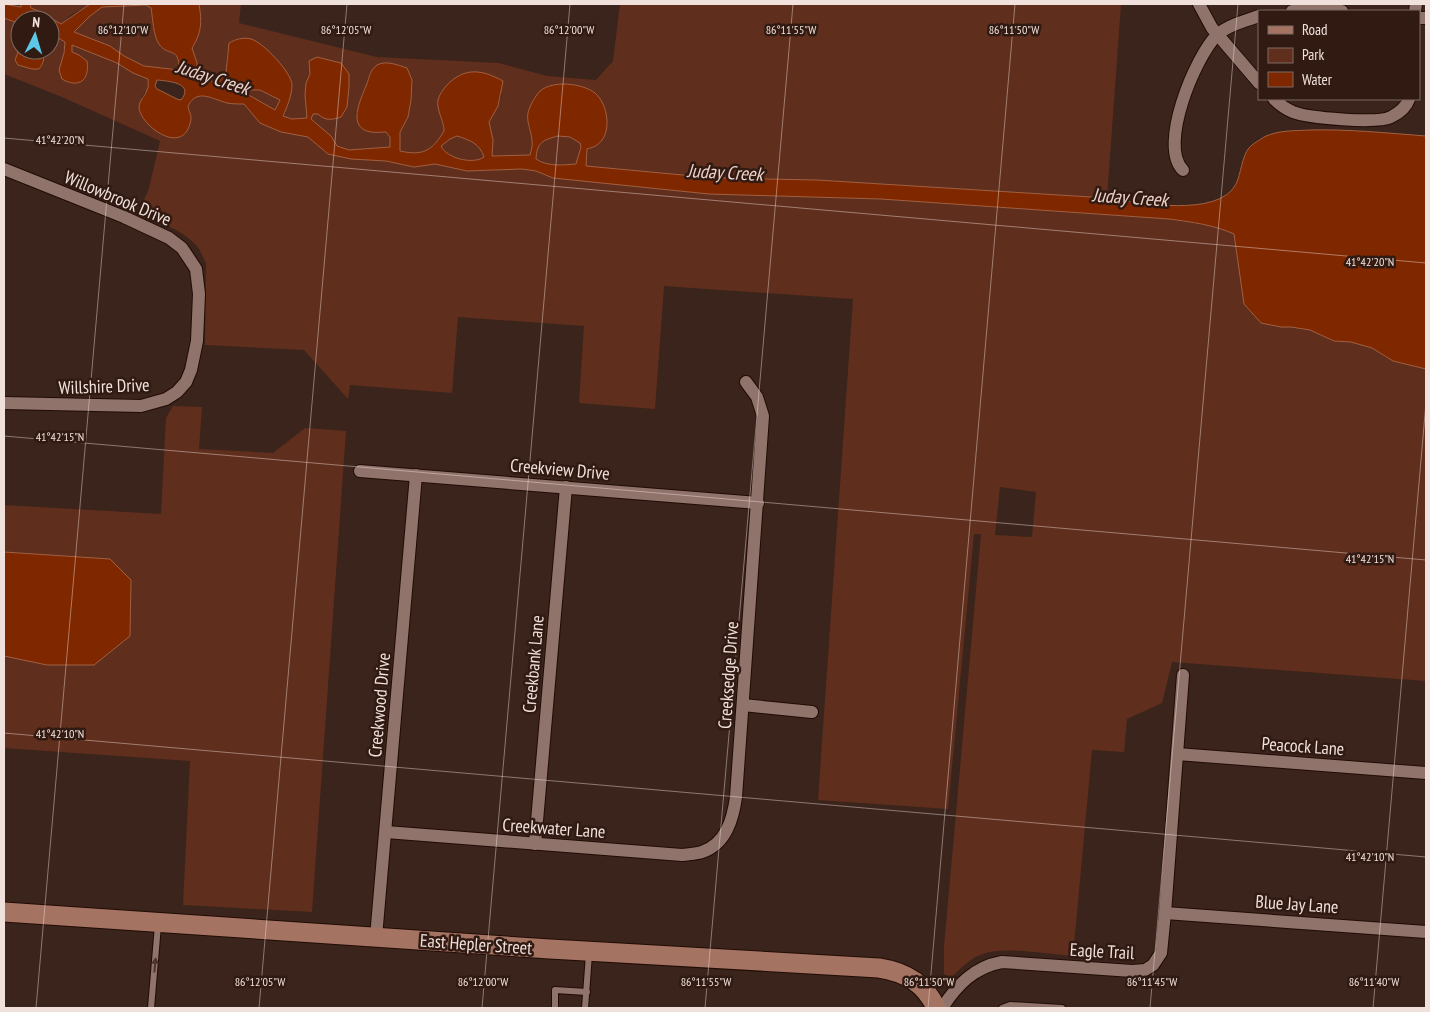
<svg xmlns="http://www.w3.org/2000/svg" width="1430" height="1012" font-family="'PT Sans Narrow',sans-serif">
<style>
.green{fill:#602e1c;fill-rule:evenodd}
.water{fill:#7f2800;stroke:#a16042;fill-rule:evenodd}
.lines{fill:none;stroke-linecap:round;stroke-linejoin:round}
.lane-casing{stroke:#210c06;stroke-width:8}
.street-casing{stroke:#210c06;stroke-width:14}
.secondary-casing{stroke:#210c06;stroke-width:21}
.lane{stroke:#90746b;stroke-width:6}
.street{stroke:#90746b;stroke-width:12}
.secondary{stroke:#a57362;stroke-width:19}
.oneway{fill:#4d352d}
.ticks{fill:none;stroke:#f1e1dc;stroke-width:1;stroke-opacity:0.45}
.labels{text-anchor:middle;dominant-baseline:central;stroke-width:5;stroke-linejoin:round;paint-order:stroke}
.street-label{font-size:18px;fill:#f1e1dc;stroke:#301a12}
.water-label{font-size:19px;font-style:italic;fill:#edd3ca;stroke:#301a12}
.ticks-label{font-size:12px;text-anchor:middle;fill:#f1e1dc;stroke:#301a12;stroke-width:5;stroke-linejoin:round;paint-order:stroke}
</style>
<rect width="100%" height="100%" fill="#3b241c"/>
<g class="green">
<polygon points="30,4 90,4 71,15 61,24 41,12 31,8"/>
<path d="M 199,4 L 241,4 L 239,23 L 377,57 L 499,63 L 547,76 L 596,80 L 613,61 L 620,4 L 1121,4 L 1107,198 L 995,191 L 994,207 L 1169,219 L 1218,227 L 1234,234 L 1244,304 L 1281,327 L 1291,327 L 1310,330 L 1334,341 L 1351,342 L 1372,348 L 1393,361 L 1426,369 L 1426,681 L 1172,662 L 1162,703 L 1127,719 L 1124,752 L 1092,750 L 1073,956 C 1049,954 1005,946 983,954 C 970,958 961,968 952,977 L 947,977 L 944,974 L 944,947 L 981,534 L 974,534 L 948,809 L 818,800 L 853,299 L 664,286 L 655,409 L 579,403 L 584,326 L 458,317 L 452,393 L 350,385 L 348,399 L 304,350 L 205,345 L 206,263 C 203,258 201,251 197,246 C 182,229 158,222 138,215 L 149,188 L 160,141 L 62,97 L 4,74 L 4,18 L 20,24 L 20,47 L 15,60 L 32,69 L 39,69 C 44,63 45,57 42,50 L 50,50 L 50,33 L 65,42 L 62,61 L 69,83 L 78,83 L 85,78 L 79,55 L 72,52 L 72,45 L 117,63 L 133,73 L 148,79 L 148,88 L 142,97 L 143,117 L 151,127 L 166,137 L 189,111 C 187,103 191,99 197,95 C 213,97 227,103 244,104 L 261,123 L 281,132 L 308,137 L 328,154 L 386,161 L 414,167 L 435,164 L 467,171 L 522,169 L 536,171 L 553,178 L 586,166 L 586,149 L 598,145 L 604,136 L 603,106 L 595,93 L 575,85 L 528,126 L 533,141 L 530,155 L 491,156 L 493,140 L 489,122 L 498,106 L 502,94 L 438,101 L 444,131 C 432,151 424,156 400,151 L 400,132 L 408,117 L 411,100 L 370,72 L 367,83 L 356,114 L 386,132 L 390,137 L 390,147 L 349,150 L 337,146 L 331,136 L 311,119 L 313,114 L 318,114 L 310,74 C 303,89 305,102 307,118 L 292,119 L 283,116 L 287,106 L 227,51 L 226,72 L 218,83 L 198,77 L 197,63 L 192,48 C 202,32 202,22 199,4 ZM 1000,487 L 1036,492 L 1032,537 L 995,535 Z"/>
<path d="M 146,5 L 151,8 C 153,19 153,35 159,44 C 169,58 178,44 179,70 L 144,66 L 124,56 L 110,46 L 73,32 L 90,16 L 102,7 Z"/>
<polygon points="249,90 260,90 280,100 275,110 246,94"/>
<path d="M 457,136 C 470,140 480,143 484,157 C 473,165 446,158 441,146 L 450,139 Z"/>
<path d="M 558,136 L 570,137 L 580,143 L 581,147 L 576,164 C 563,165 548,167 536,159 C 537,142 543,140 558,136 Z"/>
<polygon points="173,406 202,407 199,449 273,453 305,428 346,431 312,912 183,905 190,761 4,748 4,505 161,514 166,418"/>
</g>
<g class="water">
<path d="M 4,4 L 21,7 L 21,4 L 30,4 L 31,8 L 41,12 L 61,24 L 90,4 L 199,4 C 202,22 202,32 192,48 L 197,63 L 198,77 L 218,83 L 226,72 L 229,43 C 236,39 243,37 251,39 C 263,42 292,73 292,85 C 292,95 287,107 283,116 L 292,119 L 307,118 L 305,95 L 306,83 L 310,74 L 309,61 L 317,57 L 341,63 L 349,74 L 349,87 L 347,107 L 341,117 C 332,120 325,121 318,114 L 313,114 L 311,119 L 331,136 L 337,146 L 349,150 L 390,147 L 390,137 L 386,132 C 382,132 375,133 371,132 C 346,128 361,99 366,86 C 370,77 369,71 377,65 C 386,60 398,65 407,68 L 412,80 L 411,100 L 408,117 L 400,132 L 400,151 C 423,156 432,151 444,131 C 444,121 436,109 438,100 C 439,95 443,90 446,86 C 464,67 481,69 503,81 L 498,106 L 489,122 L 493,140 L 492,156 L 530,155 C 531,151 533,145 532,140 C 531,129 524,118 530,107 C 532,102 537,94 540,91 C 553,80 582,83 595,93 C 608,104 613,134 597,145 C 595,147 590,148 587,149 L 586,166 L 715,178 L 817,180 L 1107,198 C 1138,203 1219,218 1236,184 C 1241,174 1242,156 1249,148 C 1252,144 1260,140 1264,137 C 1278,130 1294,131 1309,130 C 1348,129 1387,133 1426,136 L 1426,369 L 1393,361 L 1372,348 L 1351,342 L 1334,341 L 1310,330 L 1291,327 L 1281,327 L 1261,323 L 1244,304 L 1234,234 C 1214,225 1192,222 1169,219 L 881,199 L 709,194 L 553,178 L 536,171 L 522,169 L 467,171 L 435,164 L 414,167 L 386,161 L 351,159 L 328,154 L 308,137 L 281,132 L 260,123 L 244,104 C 238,104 232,104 227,103 C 212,99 197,88 188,106 C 188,110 191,114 191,117 C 191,121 190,125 188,129 C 177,152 141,125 139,108 C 139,100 145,97 147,90 C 149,87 148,82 148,79 L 133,73 L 117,63 L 72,45 L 72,52 L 79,55 L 87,61 C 90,80 79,89 62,79 L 59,70 L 64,53 L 65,42 L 50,33 L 50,20 L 20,20 L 20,24 L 4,18 ZM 146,5 L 151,8 C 153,19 153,35 159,44 C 169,58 179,45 179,70 L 144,66 L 124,56 L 110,46 L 74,32 L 90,16 L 102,7 ZM 157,80 C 168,81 195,83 181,100 L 177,99 L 157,89 L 155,86 ZM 249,90 L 260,90 L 280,100 L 275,110 L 247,94 ZM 457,136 C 470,140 480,144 484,157 C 473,165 446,158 441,146 L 450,139 ZM 558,136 L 570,137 L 580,143 L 581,147 L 576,164 C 563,165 548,167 536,159 C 537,142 543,140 558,136 Z"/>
<path d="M 20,47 L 20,50 L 42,50 C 45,57 44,63 39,69 L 32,69 L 18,65 L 15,60 Z"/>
<polygon points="4,552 110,559 131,580 130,636 94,665 47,665 4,656"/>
</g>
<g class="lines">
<g class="lane-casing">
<g id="lane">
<polyline points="151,1008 158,925"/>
<polyline points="555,1008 555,990 587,992"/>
<polyline points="585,1008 589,954"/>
<polyline points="1002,1008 1010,1005 1062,1008"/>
</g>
</g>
<g class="street-casing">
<g id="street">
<polyline points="1199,4 1212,28 1259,83"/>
<polyline points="1292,11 1342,11"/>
<polyline points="1415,11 1416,4"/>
<polyline points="1419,18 1426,18"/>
<path d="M 1274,99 C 1279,104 1286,109 1293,112 C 1308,118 1377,124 1391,117 C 1399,113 1406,108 1409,99"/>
<polyline points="4,169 124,217 169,238 182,248 196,269 199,294 197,341 191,370 186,382 177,392 166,399 141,406 4,403"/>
<path d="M 1183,170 C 1158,146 1195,57 1217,35 C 1228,25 1245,21 1259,16"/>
<polyline points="360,471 758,503"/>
<polyline points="743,705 812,712"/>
<polyline points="1177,754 1426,773"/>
<path d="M 386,832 L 682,855 C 688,854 696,854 702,852 C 726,844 733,819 736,797 L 763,416 L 757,397 L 746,382"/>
<polyline points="535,844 566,487"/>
<polyline points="1165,913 1426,932"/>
<polyline points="376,937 416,475"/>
<path d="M 942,1008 C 957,985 974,967 1002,962 L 1132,971 L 1145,970 L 1153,965 L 1161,953 L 1165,913 L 1183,675"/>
</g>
</g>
<g class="secondary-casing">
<path id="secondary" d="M 4,912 L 550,949 L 879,968 C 905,972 925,983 936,1008"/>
</g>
<use href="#lane" class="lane"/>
<use href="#street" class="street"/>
<use href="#secondary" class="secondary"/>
</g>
<defs><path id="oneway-solid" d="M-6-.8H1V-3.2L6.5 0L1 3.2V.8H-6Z" transform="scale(1.25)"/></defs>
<use class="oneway" href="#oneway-solid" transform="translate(155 965) rotate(-85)"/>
<path class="ticks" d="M 4,138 L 1426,263M 4,436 L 1426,560M 4,733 L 1426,857M 36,1008 L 124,4M 259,1008 L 347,4M 482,1008 L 570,4M 705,1008 L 793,4M 928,1008 L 1015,4M 1150,1008 L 1238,4M 1373,1008 L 1426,403"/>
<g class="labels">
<g class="street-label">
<text transform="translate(118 198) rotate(23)">Willowbrook Drive</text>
<text transform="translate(104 386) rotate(-2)">Willshire Drive</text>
<text transform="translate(560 469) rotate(5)">Creekview Drive</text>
<text transform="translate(533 664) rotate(-85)">Creekbank Lane</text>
<text transform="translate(728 675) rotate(-86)">Creeksedge Drive</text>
<text transform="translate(379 705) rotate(-85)">Creekwood Drive</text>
<text transform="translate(1303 746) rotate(4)">Peacock Lane</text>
<text transform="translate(554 828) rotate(4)">Creekwater Lane</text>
<text transform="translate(1297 904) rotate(4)">Blue Jay Lane</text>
<text transform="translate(476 944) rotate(4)">East Hepler Street</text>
<text transform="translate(1102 951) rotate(3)">Eagle Trail</text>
</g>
<g class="water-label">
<text transform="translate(213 77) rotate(18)">Juday Creek</text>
<text transform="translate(725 172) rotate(3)">Juday Creek</text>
<text transform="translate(1130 197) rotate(4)">Juday Creek</text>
</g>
</g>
<g class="ticks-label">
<text x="123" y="34">86°12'10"W</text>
<text x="346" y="34">86°12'05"W</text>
<text x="569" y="34">86°12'00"W</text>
<text x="791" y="34">86°11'55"W</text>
<text x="1014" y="34">86°11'50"W</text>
<text x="60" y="144">41°42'20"N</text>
<text x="1370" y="266">41°42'20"N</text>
<text x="60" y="441">41°42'15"N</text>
<text x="1370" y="563">41°42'15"N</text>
<text x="60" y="738">41°42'10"N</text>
<text x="1370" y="861">41°42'10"N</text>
<text x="260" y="986">86°12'05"W</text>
<text x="483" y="986">86°12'00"W</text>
<text x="706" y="986">86°11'55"W</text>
<text x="929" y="986">86°11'50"W</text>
<text x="1152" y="986">86°11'45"W</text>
<text x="1374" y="986">86°11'40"W</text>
</g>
<rect width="1430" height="1012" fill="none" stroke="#f1e1dc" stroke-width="10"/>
<rect x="1258" y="10" width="162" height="90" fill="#301a12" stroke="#7d6a63"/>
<rect x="1268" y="26" width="25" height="8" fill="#a57362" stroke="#7d6a63"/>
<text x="1302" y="35" font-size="15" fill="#f1e1dc">Road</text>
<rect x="1268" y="48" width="25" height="15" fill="#602e1c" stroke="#7d6a63"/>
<text x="1302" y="60" font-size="15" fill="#f1e1dc">Park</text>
<rect x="1268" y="72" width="25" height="15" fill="#7f2800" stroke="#7d6a63"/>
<text x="1302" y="85" font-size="15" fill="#f1e1dc">Water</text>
<g transform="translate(35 35) rotate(5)"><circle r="24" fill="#301a12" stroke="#7d6a63"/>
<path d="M0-4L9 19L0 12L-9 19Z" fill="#5cc7e7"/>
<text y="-8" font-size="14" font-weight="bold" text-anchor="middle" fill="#f1e1dc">N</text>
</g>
</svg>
